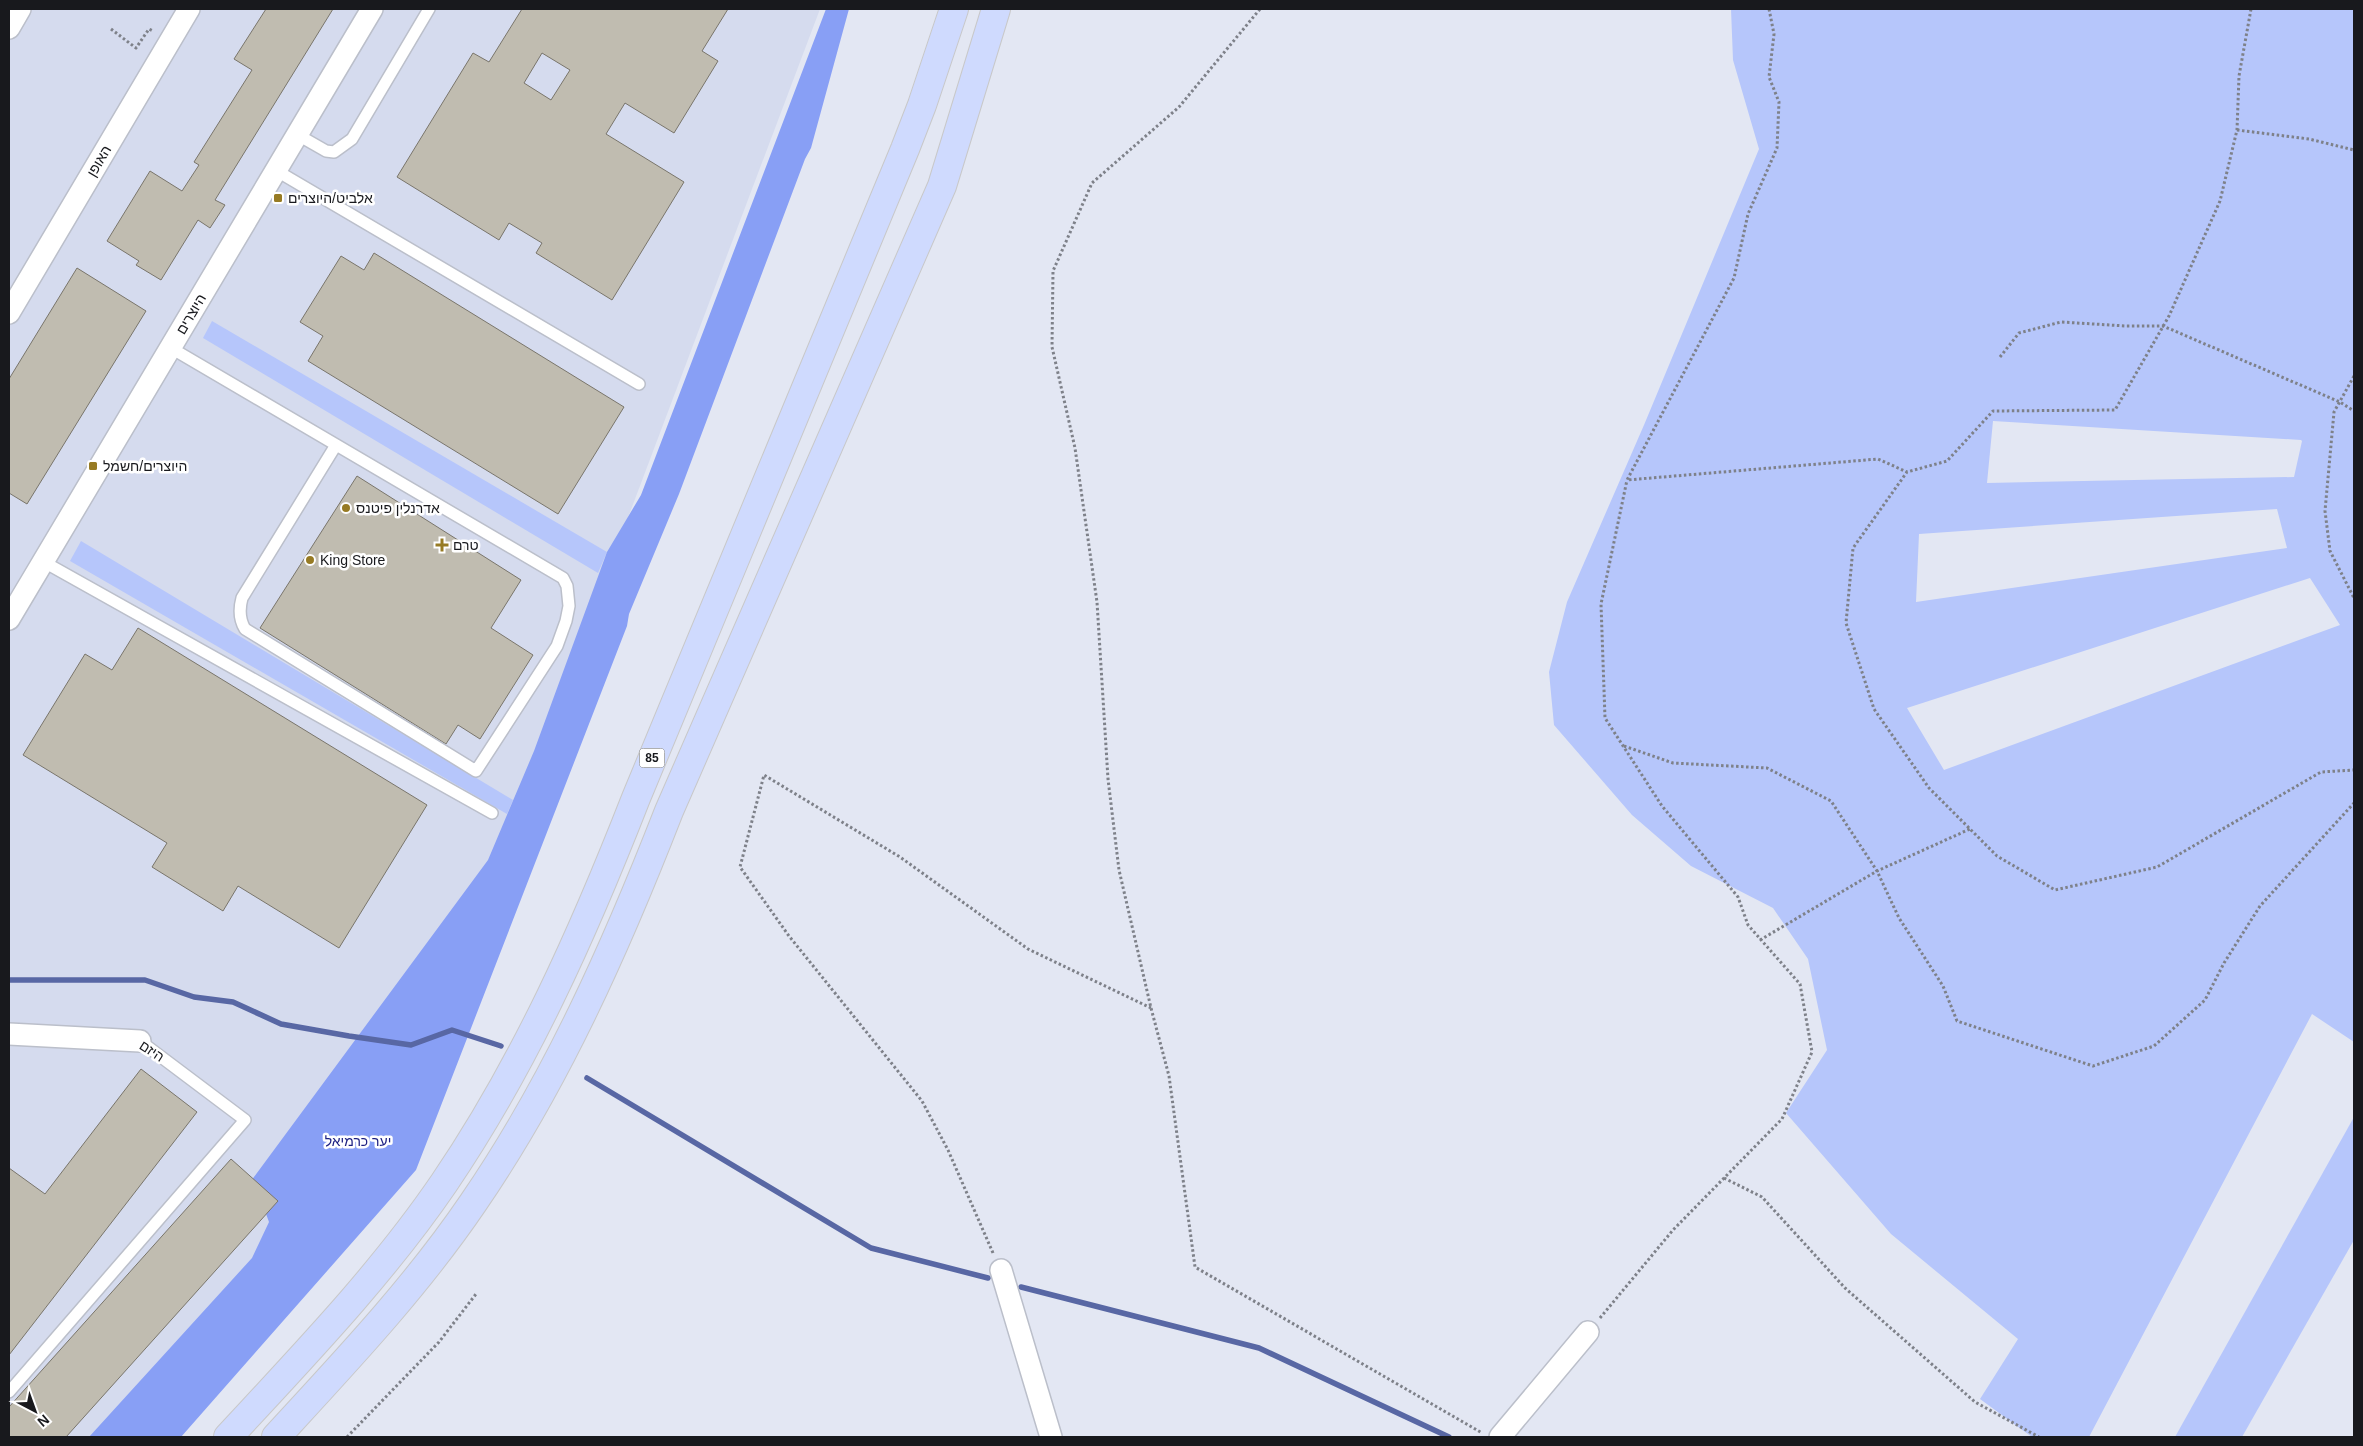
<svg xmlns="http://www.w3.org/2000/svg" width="2363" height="1446" font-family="Helvetica,'Noto Sans Hebrew',sans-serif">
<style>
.built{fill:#d5dbee}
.green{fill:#b6c6fb;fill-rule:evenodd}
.forest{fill:#889ff5}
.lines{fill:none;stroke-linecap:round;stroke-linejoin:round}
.stream{stroke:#5867a4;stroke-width:5.5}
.building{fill:#c0bcb0;stroke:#79756b;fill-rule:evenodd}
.service-casing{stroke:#bbbfca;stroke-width:14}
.minor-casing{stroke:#bbbfca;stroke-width:24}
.trunk-casing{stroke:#c8c8c9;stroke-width:30}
.path{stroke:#7e8189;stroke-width:3;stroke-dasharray:2.5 2.5;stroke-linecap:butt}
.service{stroke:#fff;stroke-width:11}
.minor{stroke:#fff;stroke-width:21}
.trunk{stroke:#cfdafe;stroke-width:28}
.poi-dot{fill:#977b24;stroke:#fff;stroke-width:2}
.labels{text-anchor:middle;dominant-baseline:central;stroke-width:5;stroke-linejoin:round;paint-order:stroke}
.shield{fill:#fff;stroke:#5d5e61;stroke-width:1}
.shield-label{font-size:12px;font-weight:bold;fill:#18191d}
.street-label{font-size:14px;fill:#18191d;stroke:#fff}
.poi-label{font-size:14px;fill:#18191d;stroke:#fff;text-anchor:start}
.park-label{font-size:14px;fill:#1b1e80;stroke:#fff}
</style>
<rect width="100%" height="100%" fill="#e3e7f3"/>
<polygon class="built" points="9,9 820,9 407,1103 118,1437 9,1437"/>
<g class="green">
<path d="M 1731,9 L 2354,9 L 2354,1042 L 2312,1014 L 2089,1437 L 2032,1437 L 1980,1399 L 2018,1339 L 1891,1234 L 1786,1113 L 1827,1050 L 1808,959 L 1773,908 L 1691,866 L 1632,815 L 1554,725 L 1549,672 L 1567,602 L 1644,425 L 1759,149 L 1733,60 ZM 1993,421 L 2301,440 L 2302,441 L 2294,477 L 1987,483 ZM 2277,509 L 2287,548 L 1916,602 L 1919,534 ZM 2310,578 L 2340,625 L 1944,770 L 1907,708 Z"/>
<polygon points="212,321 607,552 598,573 203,338"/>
<polygon points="81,541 513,800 507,814 70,561"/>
<polygon points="2354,1117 2354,1240 2242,1437 2175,1437"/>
</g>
<polygon class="forest" points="826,9 849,9 811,148 805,159 679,494 629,614 627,626 416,1170 181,1437 89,1437 252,1258 269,1222 257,1189 251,1181 488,860 534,751 607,552 641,495"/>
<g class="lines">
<g class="stream">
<polyline points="9,980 145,980 194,997 233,1002 281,1024 349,1036 411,1045 452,1030 501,1046"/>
<polyline points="587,1078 871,1248 988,1278"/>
<polyline points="1021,1287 1259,1348 1449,1437"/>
</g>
</g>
<g class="building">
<polygon points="266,9 333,9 215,200 225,205 210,228 198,220 161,280 136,265 139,261 107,241 150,171 182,191 199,165 194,162 252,70 234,59"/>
<path d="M 522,9 L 728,9 L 702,51 L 718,61 L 674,133 L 625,103 L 606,134 L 684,182 L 612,300 L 536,253 L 542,243 L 509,223 L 499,240 L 397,177 L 473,53 L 489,62 ZM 542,53 L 570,70 L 551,100 L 524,83 Z"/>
<polygon points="374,253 624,407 558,514 308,361 323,336 300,322 341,256 364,270"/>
<polygon points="77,268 146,311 27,504 9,493 9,379"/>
<polygon points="357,476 521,580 491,628 533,655 480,739 458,725 446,744 260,628"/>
<polygon points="138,628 427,805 339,948 238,886 223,911 152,867 167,843 23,755 85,654 112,670"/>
<polygon points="141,1069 197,1112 9,1355 9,1168 45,1194"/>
<polygon points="231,1159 278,1201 66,1437 9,1437 9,1407"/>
</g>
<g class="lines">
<g class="service-casing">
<g id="service">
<polyline points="298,135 326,151 334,152 352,139 429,9"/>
<polyline points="277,171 639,384"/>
<path d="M 171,348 L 563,578 L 567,586 L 569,606 L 566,621 L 557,646 L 476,771 L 245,629 C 239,619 239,609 242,598 L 336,445"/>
<polyline points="44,562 492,813"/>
<polyline points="9,1392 245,1120 140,1041"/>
</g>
</g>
<g class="minor-casing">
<g id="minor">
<polyline points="9,28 20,9"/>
<polyline points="9,313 189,9"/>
<polyline points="9,619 372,9"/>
<polyline points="9,1034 140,1041"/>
<polyline points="1001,1270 1051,1437"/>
<polyline points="1500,1437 1588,1332"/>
</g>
</g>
<g class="trunk-casing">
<g id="trunk">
<path d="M 228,1437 C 303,1356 382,1274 444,1183 C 525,1064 584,931 636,798 L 905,149 L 922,105 L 954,9"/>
<path d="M 276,1437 C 345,1362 416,1287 473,1203 C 556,1082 616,947 669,811 L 942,186 L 996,9"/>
</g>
</g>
<g class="path">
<polyline points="1260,9 1179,107 1092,183 1053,271 1052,347 1075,448 1097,602 1108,779 1119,870 1151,1008 1169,1076 1195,1267 1482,1433"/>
<polyline points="1769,9 1774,34 1769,77 1779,102 1777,148 1748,214 1734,278 1627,480 1878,459 1907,472"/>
<polyline points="2251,9 2239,76 2237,130 2220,201 2169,316 2115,410 1993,411 1947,461 1907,472 1853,548 1846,623 1874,709 1929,788 1997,856 2055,890 2157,867 2321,772 2354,770"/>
<polyline points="111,29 136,48 149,29 153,31"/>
<polyline points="2237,130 2309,139 2354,150"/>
<polyline points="2000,357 2019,333 2061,322 2126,326 2163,326 2340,402 2354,411"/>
<polyline points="2354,376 2334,412 2325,511 2330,551 2354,598"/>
<polyline points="1624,746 1673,763 1767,768 1831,801 1877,871 1899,918 1943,986 1957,1021 2093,1066 2154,1046 2205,1000 2224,963 2260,906 2354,803"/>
<polyline points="1760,940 1877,871 1970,829"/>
<polyline points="1724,1178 1762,1197 1845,1288 1975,1402 2039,1437"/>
<polyline points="993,1253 948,1150 922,1101 789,936 740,867 764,775 900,857 1028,949 1151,1008"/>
<polyline points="1600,1318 1673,1230 1782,1119 1812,1052 1800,984 1748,925 1738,897 1662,806 1605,718 1601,604 1627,480"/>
<polyline points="347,1437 439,1342 476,1294"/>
</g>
<use href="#service" class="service"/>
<use href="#minor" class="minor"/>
<use href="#trunk" class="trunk"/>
</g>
<g class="poi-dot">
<rect x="273" y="193" width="10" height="10" rx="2.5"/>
<rect x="88" y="461" width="10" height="10" rx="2.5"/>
<circle cx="346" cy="508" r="5"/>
<path d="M439.5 537.5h5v5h5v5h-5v5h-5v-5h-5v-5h5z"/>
<circle cx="310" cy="560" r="5"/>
</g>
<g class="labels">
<rect class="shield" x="639.5" y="748.5" width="25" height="19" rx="4"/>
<g class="shield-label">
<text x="652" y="758">85</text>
</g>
<g class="street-label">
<text transform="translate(99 161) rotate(-59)">האופן</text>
<text transform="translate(191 314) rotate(-59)">היוצרים</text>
<text transform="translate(152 1051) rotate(33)">היזם</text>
</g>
<g class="poi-label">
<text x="288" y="198">אלביט/היוצרים</text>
<text x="103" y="466">היוצרים/חשמל</text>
<text x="356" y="508">אדרנלין פיטנס</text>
<text x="453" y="545">טרם</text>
<text x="320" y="560">King Store</text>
</g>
<g class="park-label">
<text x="358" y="1141">יער כרמיאל</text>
</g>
</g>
<rect width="2363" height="1446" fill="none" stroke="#18191d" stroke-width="20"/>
<g transform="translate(35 1411) rotate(139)" stroke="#ffffff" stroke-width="4" paint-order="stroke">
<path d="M0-4L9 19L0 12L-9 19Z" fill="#18191d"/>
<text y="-8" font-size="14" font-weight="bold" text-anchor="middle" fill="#18191d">N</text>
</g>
</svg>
